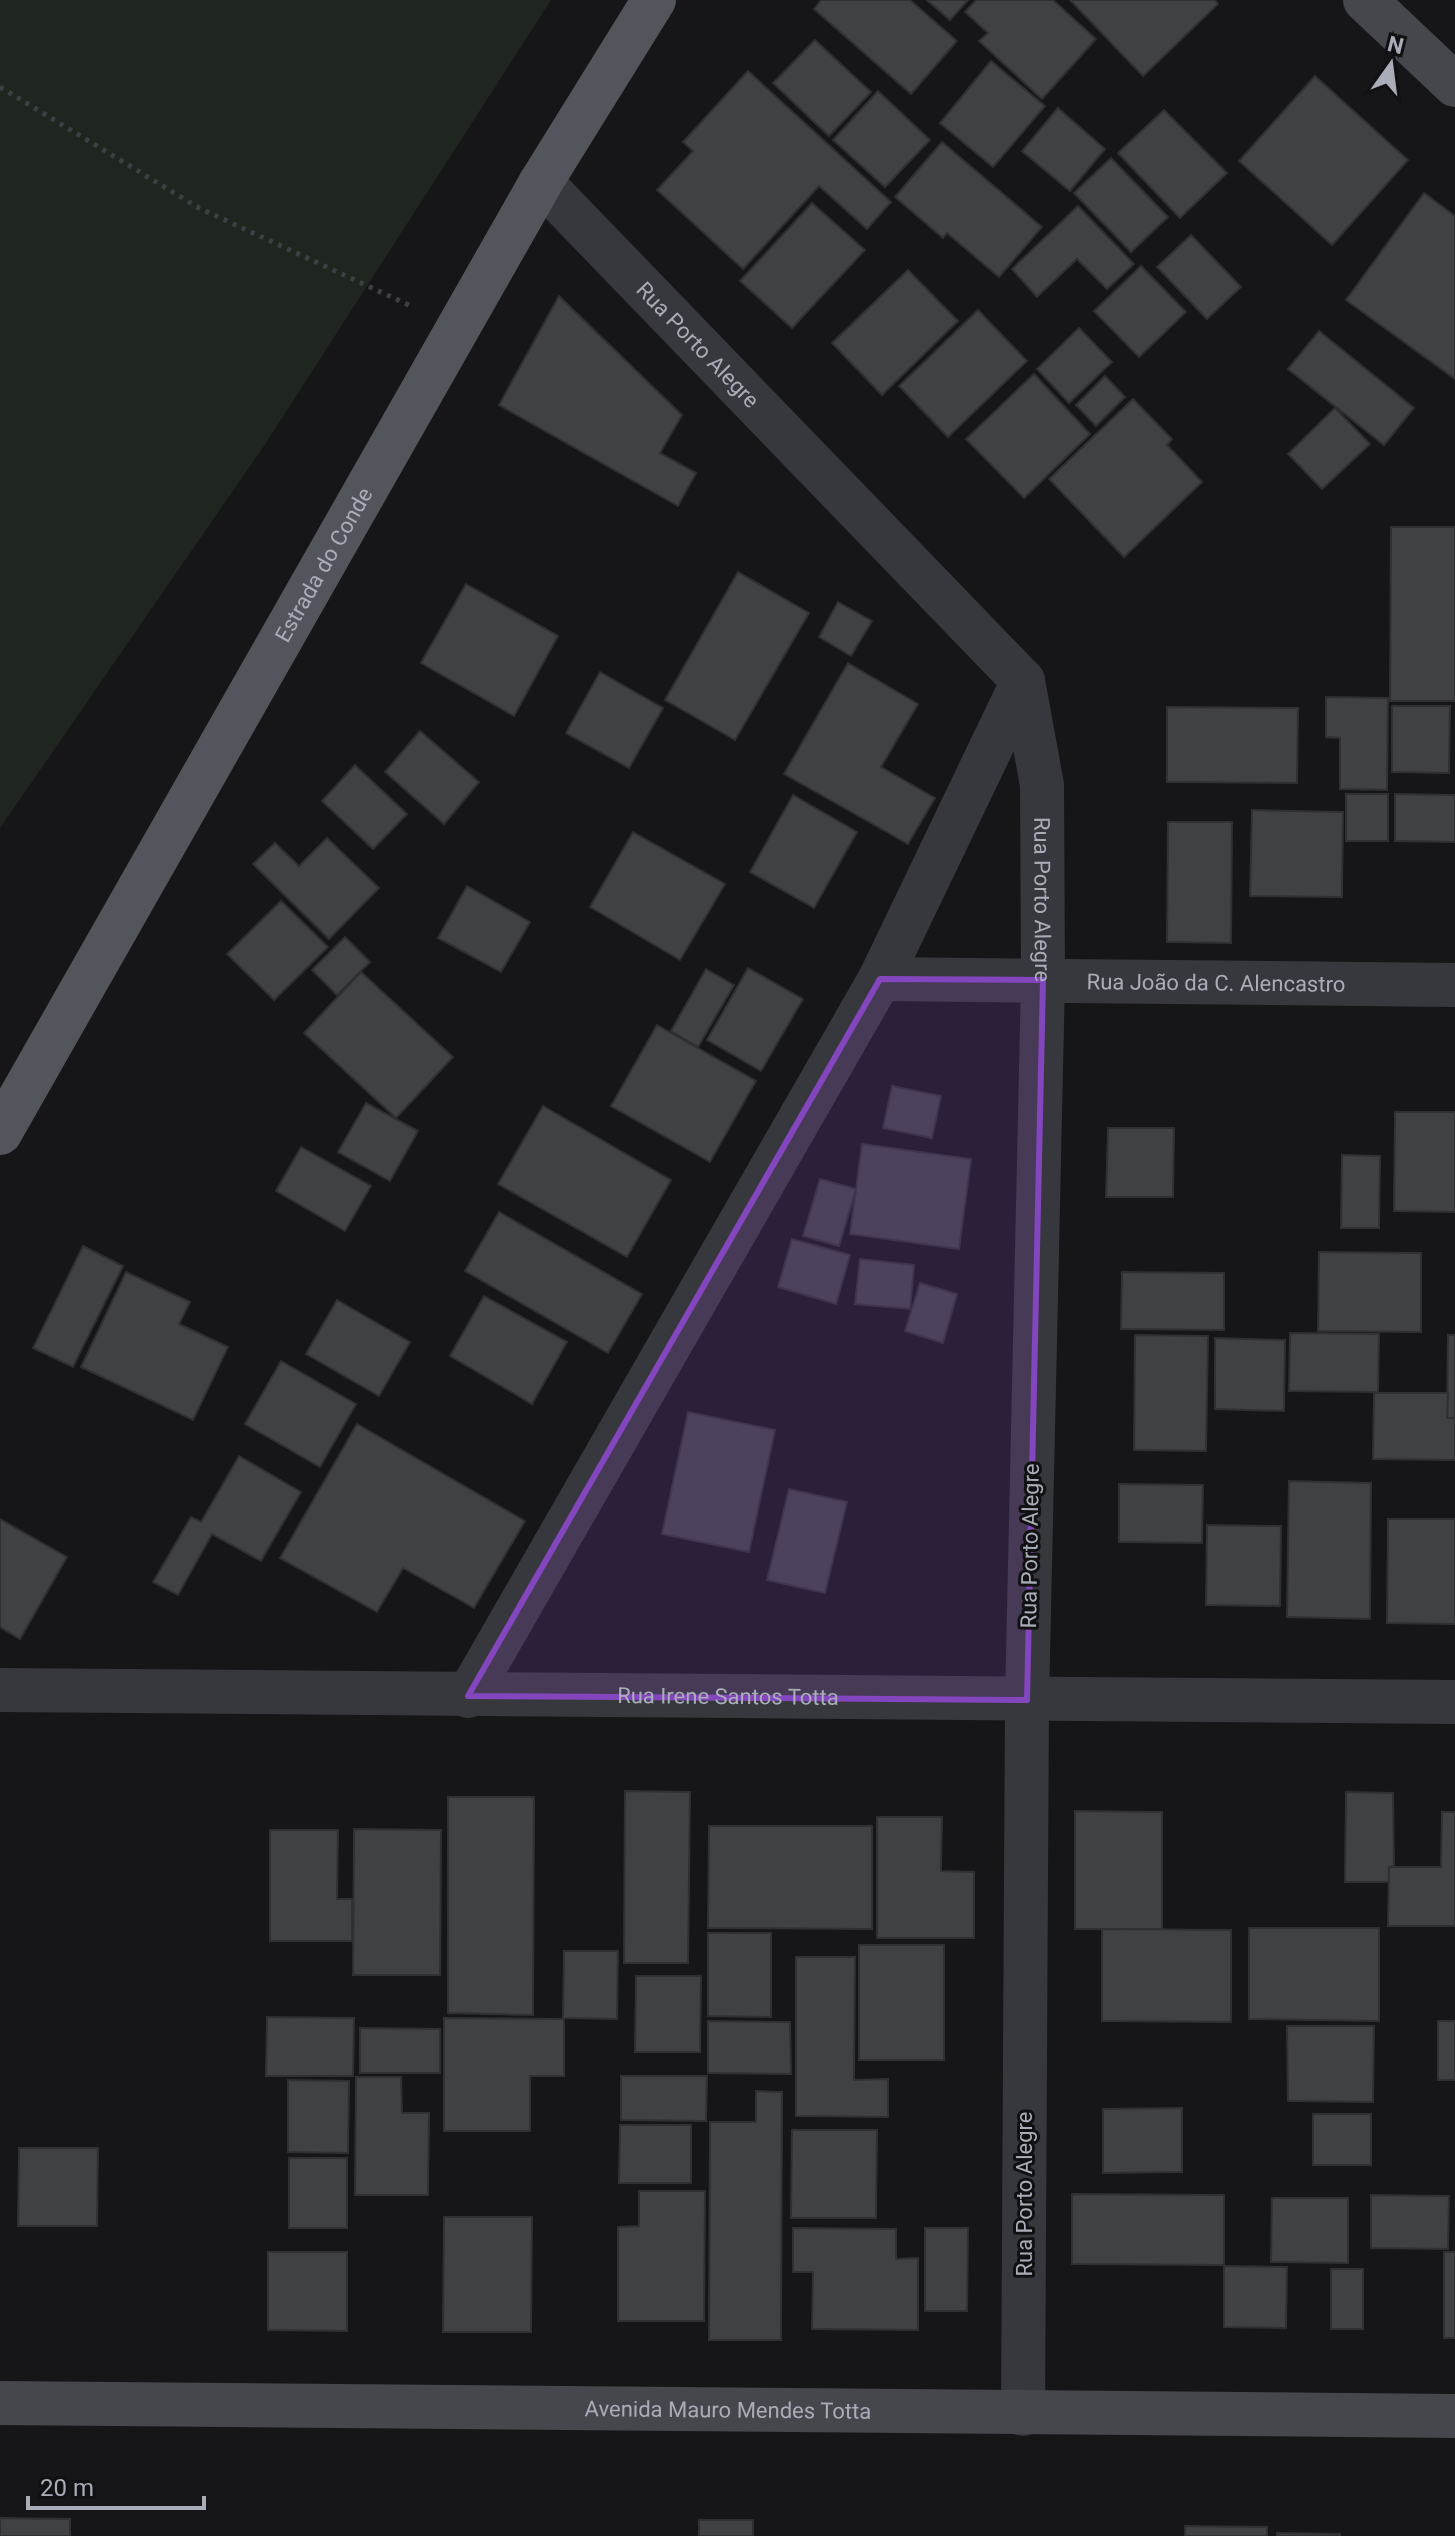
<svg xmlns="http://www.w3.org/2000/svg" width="1455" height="2536" font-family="Roboto,sans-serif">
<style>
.green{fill:#1e261f}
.building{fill:#404145;stroke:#303034;stroke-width:2}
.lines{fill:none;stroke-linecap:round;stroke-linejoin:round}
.path{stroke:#3d3f44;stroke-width:5;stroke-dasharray:4 6;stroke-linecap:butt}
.street{stroke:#37383d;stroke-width:44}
.secondary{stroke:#45474d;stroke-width:44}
.primary{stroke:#53555c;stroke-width:44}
.marked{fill:#8446be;fill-opacity:0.2;stroke:#8446be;stroke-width:6;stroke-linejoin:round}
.labels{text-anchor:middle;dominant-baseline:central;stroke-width:6;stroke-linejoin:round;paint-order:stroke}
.street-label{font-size:22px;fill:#a8adb8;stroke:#111113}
</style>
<rect width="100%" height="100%" fill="#161618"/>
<polygon class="green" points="0,0 551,0 266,443 0,828"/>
<g class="building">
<polygon points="821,0 910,0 957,41 911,94 814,9"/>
<polygon points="927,0 968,0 950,20"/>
<polygon points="976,0 1053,0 1096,39 1042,99 979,41 988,33 965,12"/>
<polygon points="1070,0 1215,0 1218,4 1143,76"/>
<polygon points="815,40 871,92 829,136 773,83"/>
<polygon points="991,61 1045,106 993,167 940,123"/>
<polygon points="748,71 891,202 867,229 819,186 743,269 657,190 693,151 683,142"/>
<polygon points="1315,76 1408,160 1332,245 1239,161"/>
<polygon points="878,91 930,140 885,187 833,140"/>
<polygon points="1058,108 1105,149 1070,191 1022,151"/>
<polygon points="1164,110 1227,173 1180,218 1118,153"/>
<polygon points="942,142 1042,227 999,277 947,233 943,238 895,197"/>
<polygon points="1111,158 1168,217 1131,252 1074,193"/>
<polygon points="1424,193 1455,216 1455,379 1346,300"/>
<polygon points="812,203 865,250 792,328 740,281"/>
<polygon points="1078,206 1134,264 1107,289 1077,259 1037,297 1012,269"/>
<polygon points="1191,235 1241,287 1207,319 1157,267"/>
<polygon points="1141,266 1186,312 1139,357 1094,311"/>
<polygon points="908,270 958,321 882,395 832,343"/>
<polygon points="559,296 682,415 660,453 696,473 678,506 499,405"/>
<polygon points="978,310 1027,361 948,437 899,386"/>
<polygon points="1079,328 1112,362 1069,403 1037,369"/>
<polygon points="1319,331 1414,408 1384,445 1288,369"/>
<polygon points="1034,374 1090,434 1024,498 966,439"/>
<polygon points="1105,376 1125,397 1096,426 1076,405"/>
<polygon points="1133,399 1172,439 1167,445 1202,482 1124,557 1049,479"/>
<polygon points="1335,408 1370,444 1322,489 1288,454"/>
<polygon points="1391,527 1455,527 1455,701 1390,701"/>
<polygon points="738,572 809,613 735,740 665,700"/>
<polygon points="466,584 558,636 514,716 421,663"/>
<polygon points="838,602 872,621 851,656 819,637"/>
<polygon points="848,663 918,704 881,767 935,798 908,844 784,774"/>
<polygon points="600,672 663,708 629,768 566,733"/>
<polygon points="1326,697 1388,698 1387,790 1340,789 1340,738 1326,737"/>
<polygon points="1392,706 1450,706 1449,773 1392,772"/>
<polygon points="1167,707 1298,708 1297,783 1167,782"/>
<polygon points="420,731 479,782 444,824 385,772"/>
<polygon points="355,765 407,814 373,849 322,801"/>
<rect x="1346" y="794" width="42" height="47"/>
<polygon points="1395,794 1455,795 1455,842 1395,841"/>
<polygon points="793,795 857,832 814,908 750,872"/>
<polygon points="1252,810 1343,812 1342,897 1250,896"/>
<polygon points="1168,822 1232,822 1231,943 1167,942"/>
<polygon points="633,832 725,884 680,960 590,907"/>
<polygon points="327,838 379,888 329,939 253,864 275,843 299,866"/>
<polygon points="467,886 530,922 501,972 438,938"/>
<polygon points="281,901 328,947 274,1000 227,954"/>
<polygon points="345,937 370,962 337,995 312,970"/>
<polygon points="748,968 803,999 761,1071 707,1040"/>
<polygon points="706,969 734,985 698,1047 671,1031"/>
<polygon points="361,972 453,1057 396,1118 304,1033"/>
<polygon points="657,1025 756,1081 710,1162 611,1106"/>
<polygon points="892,1086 941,1096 932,1138 883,1128"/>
<polygon points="366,1103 418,1131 390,1181 338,1152"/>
<polygon points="543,1106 671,1180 627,1257 498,1184"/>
<polygon points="1395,1112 1455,1112 1455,1212 1394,1211"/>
<polygon points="1108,1128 1174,1128 1173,1197 1106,1197"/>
<polygon points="862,1144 971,1159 959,1249 850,1234"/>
<polygon points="301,1147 371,1186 345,1231 276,1191"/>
<polygon points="1342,1155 1380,1156 1379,1228 1341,1228"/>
<polygon points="820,1179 856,1189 839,1246 803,1236"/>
<polygon points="499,1212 642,1294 608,1353 465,1271"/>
<polygon points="792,1239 850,1255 836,1304 778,1287"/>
<polygon points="83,1246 123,1266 73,1367 33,1348"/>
<polygon points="1319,1252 1421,1253 1421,1332 1318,1331"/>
<polygon points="860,1259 914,1265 910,1309 855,1304"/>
<polygon points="126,1272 190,1302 179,1324 228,1347 193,1420 81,1367"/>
<polygon points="1122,1272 1224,1273 1224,1330 1121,1329"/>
<polygon points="920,1283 957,1294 943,1343 905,1331"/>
<polygon points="484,1296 567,1342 532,1404 450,1356"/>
<polygon points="337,1300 410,1342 379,1396 306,1354"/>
<polygon points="1290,1333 1379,1334 1378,1392 1289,1391"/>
<polygon points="1135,1335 1208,1336 1206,1451 1134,1450"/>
<polygon points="1448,1335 1455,1335 1455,1418 1447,1418"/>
<polygon points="1215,1338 1285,1340 1284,1411 1215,1409"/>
<polygon points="281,1361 356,1404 320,1467 245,1424"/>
<polygon points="1374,1393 1448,1393 1447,1418 1455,1418 1455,1460 1373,1459"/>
<polygon points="688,1412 775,1430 749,1552 662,1534"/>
<polygon points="357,1424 525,1521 474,1608 403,1568 377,1612 280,1558"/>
<polygon points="239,1456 301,1492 261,1561 212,1534 178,1595 153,1582 191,1517 201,1522"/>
<polygon points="1289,1481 1371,1483 1370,1619 1287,1617"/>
<polygon points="1119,1484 1203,1485 1202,1543 1119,1542"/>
<polygon points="789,1489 847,1502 825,1593 767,1580"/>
<polygon points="0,1519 67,1557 20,1639 0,1627"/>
<polygon points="1388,1519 1455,1519 1455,1624 1387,1623"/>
<polygon points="1207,1525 1281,1526 1280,1606 1206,1605"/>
<polygon points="625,1791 690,1792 688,1963 624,1963"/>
<polygon points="1346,1792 1393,1793 1394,1866 1389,1867 1389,1882 1345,1882"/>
<polygon points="448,1797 534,1797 533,2015 448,2013"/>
<polygon points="1075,1811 1162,1812 1162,1929 1075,1929"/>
<polygon points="1442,1812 1455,1812 1455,1926 1388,1926 1389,1867 1441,1867"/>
<polygon points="877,1817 942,1817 941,1871 974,1872 974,1938 877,1938"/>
<polygon points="709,1826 872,1826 872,1929 708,1928"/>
<polygon points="354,1829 441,1830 440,1975 353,1975"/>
<polygon points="270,1830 338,1830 337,1899 352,1899 352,1941 270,1941"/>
<polygon points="1249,1928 1379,1928 1379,2021 1249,2019"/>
<polygon points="1102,1929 1231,1930 1231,2022 1102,2021"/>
<polygon points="708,1933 771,1933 771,2017 708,2016"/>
<rect x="859" y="1945" width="85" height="115"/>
<polygon points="564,1951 618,1951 617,2019 563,2018"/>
<polygon points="796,1957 855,1957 854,2080 888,2079 888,2117 796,2116"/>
<polygon points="636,1976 701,1976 700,2052 635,2052"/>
<polygon points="267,2017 354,2018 353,2076 266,2076"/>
<polygon points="444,2018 564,2019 564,2076 530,2076 530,2131 444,2131"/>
<polygon points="708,2021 790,2022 791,2074 708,2073"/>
<rect x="1438" y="2021" width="17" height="59"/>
<polygon points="1287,2026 1374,2026 1373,2102 1288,2101"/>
<polygon points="360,2028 440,2029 440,2073 360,2073"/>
<polygon points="621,2076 707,2076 706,2121 621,2120"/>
<polygon points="356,2077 401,2077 402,2113 429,2113 428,2195 355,2195"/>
<polygon points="288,2080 349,2081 348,2153 288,2152"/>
<polygon points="756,2091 782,2092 781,2340 709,2340 710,2122 756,2122"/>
<polygon points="1182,2108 1182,2172 1103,2173 1103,2109"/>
<rect x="1313" y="2114" width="58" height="51"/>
<polygon points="620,2125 691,2125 691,2183 619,2183"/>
<polygon points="792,2130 877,2130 876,2218 791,2218"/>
<polygon points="19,2148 98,2148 97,2226 18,2226"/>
<rect x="289" y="2158" width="58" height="70"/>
<polygon points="639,2191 705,2191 704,2321 618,2321 618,2227 639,2226"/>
<polygon points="1072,2194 1224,2195 1224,2265 1072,2264"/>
<polygon points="1371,2195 1449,2196 1448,2249 1371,2248"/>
<polygon points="1272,2198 1348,2198 1348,2263 1271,2262"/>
<polygon points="444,2217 532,2217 531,2332 443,2332"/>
<polygon points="793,2228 896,2229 896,2259 918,2258 918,2330 812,2329 813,2272 793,2272"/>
<polygon points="925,2228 968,2228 967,2311 925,2311"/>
<polygon points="268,2252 347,2252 347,2331 268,2330"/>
<rect x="1444" y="2252" width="11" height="86"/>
<polygon points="1224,2266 1287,2267 1286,2328 1224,2327"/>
<rect x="1331" y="2269" width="32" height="60"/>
<polygon points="0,2518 70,2519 70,2536 0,2536"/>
<rect x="699" y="2520" width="54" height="16"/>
<polygon points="1185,2526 1267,2527 1267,2536 1185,2536"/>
<polygon points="1277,2533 1340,2534 1340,2536 1277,2536"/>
</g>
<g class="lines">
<polyline class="path" points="0,87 199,208 411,306"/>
<g class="street">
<path id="s1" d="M 541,182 L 1023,681 L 1042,785 L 1043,980 L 1027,1700 L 1023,2414"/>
<path id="s2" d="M 880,979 L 1455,985"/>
<path id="s3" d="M 0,1690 L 1455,1702"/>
<polyline points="468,1696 880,979 1023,681"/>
</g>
<g class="secondary">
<polyline points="1365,0 1455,85"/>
<path id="s4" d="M 0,2403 L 1455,2416"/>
</g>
<path class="primary" id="s5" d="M 0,1133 L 541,182 L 654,0"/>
</g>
<path class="marked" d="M 880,979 L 1043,980 L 1027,1700 L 468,1696 Z"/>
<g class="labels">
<g class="street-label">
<text stroke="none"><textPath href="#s1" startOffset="226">Rua Porto Alegre</textPath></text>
<text stroke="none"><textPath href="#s5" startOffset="654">Estrada do Conde</textPath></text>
<text stroke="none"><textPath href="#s1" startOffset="914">Rua Porto Alegre</textPath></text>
<text stroke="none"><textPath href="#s2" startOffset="336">Rua João da C. Alencastro</textPath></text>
<text transform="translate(1030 1546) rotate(-89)">Rua Porto Alegre</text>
<text stroke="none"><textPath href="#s3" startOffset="728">Rua Irene Santos Totta</textPath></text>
<text transform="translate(1024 2194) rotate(-90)">Rua Porto Alegre</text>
<text stroke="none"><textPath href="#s4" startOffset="728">Avenida Mauro Mendes Totta</textPath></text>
</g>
</g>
<g transform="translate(1391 64) rotate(14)" stroke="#111113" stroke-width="6" paint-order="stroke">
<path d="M0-6L14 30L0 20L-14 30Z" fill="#a8adb8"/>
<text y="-12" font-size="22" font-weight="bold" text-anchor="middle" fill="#a8adb8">N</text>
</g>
<path d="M28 2496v12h176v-12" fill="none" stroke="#a8adb8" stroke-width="4"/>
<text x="40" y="2496" font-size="24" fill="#a8adb8" stroke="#111113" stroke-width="6" paint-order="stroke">20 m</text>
</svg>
